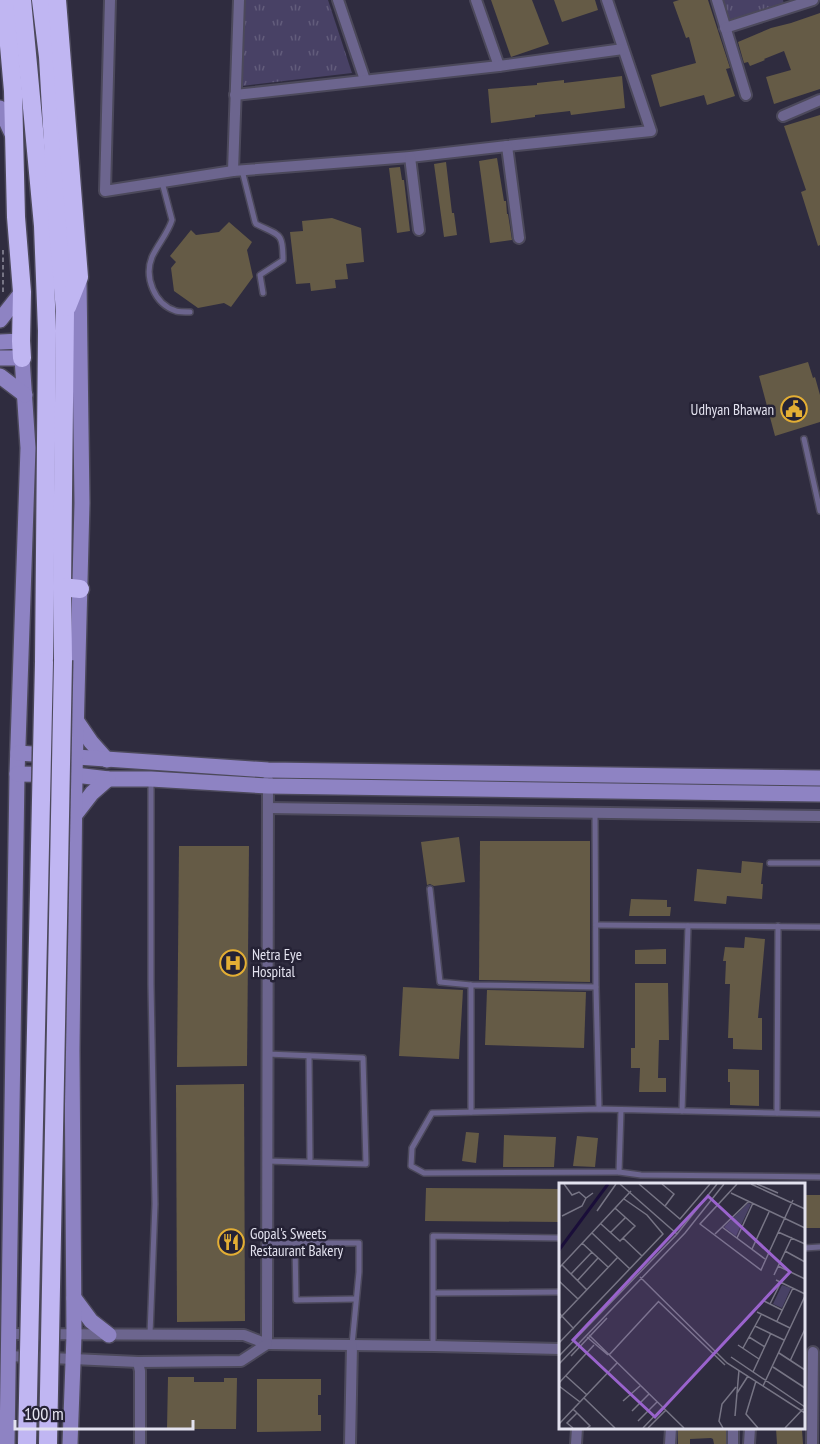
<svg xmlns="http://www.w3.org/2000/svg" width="820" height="1444" font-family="'PT Sans Narrow',sans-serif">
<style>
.park{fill:url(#park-tufts)}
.building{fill:#655b46}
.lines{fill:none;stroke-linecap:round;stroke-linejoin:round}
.lane-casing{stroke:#4c495b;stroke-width:8}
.street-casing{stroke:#4c495b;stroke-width:14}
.secondary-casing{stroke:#4c495b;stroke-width:18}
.highway-casing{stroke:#4c495b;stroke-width:21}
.path{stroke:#777585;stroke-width:2;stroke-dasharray:4.5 3;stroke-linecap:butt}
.lane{stroke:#6c658e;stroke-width:5}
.street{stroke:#6c658e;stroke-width:10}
.secondary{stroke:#8e83c3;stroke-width:15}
.highway{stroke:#c0b6f2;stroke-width:18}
.highway-bridge-casing{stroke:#4c495b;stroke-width:21;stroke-linecap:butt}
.highway-bridge{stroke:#c0b6f2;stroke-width:18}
.labels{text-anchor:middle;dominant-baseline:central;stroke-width:5;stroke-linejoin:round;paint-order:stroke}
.poi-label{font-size:15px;fill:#e3e2ef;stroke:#252235;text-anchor:start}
.inset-river{fill:none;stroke:#1a0e39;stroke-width:3}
.inset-road{fill:none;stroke:#777585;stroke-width:1.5}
.view{fill:#9a63cd;fill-opacity:0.15;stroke:#9a63cd;stroke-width:3}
.inset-edge{fill:none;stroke:#e3e2ef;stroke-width:3}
</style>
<defs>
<pattern id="park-tufts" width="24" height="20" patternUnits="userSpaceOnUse" patternTransform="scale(1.5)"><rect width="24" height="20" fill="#484165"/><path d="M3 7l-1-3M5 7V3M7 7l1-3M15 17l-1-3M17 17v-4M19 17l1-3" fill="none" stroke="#625c7b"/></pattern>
</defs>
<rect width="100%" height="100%" fill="#2f2c3f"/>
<g class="park">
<polygon points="245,0 328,0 352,73 242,86"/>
<polygon points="723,0 783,0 784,4 730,22"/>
</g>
<g class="building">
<polygon points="491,0 532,0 549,44 511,57"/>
<polygon points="554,0 595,0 598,10 562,22"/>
<polygon points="679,0 708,0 730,68 726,69 735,96 707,105 704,95 660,107 651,75 696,63 689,37 686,38 673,2"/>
<polygon points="820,13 820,89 774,104 766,77 791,70 784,51 764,59 765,60 750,66 748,62 744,63 738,42 771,28 791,23"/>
<polygon points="622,76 625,108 571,115 570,111 535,115 535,117 491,123 488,89 537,85 537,83 564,80 564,83"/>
<polygon points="820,115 820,245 818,246 801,192 806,190 784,126"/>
<polygon points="497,158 504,201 506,201 507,214 508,214 512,240 490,243 479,161"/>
<polygon points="446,162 452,213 454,213 457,235 444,237 434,164"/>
<polygon points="400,167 402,180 404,180 410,231 397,233 389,168"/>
<polygon points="332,218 361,228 364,262 346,264 348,279 335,280 336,288 311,291 310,283 296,284 290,232 303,231 302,221"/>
<polygon points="229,222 252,242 247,250 253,277 231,307 224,303 198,308 174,291 171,268 176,262 170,256 191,230 196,235 219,232"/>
<polygon points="808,362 813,378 815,377 820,395 820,422 775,436 759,376"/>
<polygon points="459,837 465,882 434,886 430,884 427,885 421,842"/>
<polygon points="480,841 590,841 590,982 479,980"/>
<polygon points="179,846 249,846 247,1066 177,1067"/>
<polygon points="742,861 763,863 761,884 763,884 762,899 727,896 726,904 694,901 697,869 741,873"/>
<polygon points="631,899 667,900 667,907 671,907 670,916 629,916"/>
<polygon points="745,937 765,939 758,1018 762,1018 762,1050 733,1049 733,1038 728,1038 730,984 725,984 726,961 723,961 725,947 744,948"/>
<polygon points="666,949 666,964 635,964 635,950"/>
<polygon points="635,983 668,983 669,1040 659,1040 658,1078 666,1078 666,1092 639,1092 640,1068 631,1068 631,1048 635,1048"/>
<polygon points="403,987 463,990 459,1059 399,1056"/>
<polygon points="487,990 586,992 584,1048 485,1045"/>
<polygon points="728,1069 759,1070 759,1106 730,1105 730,1082 728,1082"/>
<polygon points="244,1084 245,1321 177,1322 176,1085"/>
<polygon points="466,1132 479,1133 476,1163 462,1161"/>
<polygon points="504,1135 556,1137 554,1167 503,1167"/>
<polygon points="577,1136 598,1138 595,1167 573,1166"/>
<polygon points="426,1188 561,1189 561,1222 425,1221"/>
<rect x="804" y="1195" width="16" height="33"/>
<polygon points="168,1377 194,1377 194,1382 224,1382 224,1378 237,1378 236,1429 167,1429"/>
<polygon points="257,1379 321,1379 321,1395 318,1395 318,1415 321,1415 321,1431 257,1432"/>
<polygon points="678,1428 726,1428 726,1444 714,1444 713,1439 711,1438 690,1439 690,1444 678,1444"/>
<polygon points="776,1428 792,1428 792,1430 802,1430 803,1444 777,1444"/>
</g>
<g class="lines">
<g class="lane-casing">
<g id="lane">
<path d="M 242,170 L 255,222 L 256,224 C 280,236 283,232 283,260 L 260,275 L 263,293"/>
<path d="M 162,182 L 172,220 C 168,233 158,244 152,257 C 144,277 154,304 176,311 C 180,312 185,312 190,312"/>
<polyline points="804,439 820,511"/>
<polyline points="595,813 596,987 599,1109"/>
<polyline points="770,863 820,863"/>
<polyline points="430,889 440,982 471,985 596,987"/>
<polyline points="596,925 820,927"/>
<polyline points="309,1056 310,1162"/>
<polyline points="621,1110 619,1172 424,1173 411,1166 412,1148 432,1113 599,1109 820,1114"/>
<polyline points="682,1111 688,926"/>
<polyline points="471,1112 471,985"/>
<polyline points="777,1113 778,926"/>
<polyline points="267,1161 366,1164 363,1058 267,1054"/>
<polyline points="619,1172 641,1175 820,1177"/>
<polyline points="268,1243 359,1243 359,1272 352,1345"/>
<polyline points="295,1243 296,1300 356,1299"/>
<polyline points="804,1248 820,1247"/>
<polyline points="434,1293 560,1292"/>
<polyline points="150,1334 155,1204 151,985 151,781"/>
<polyline points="433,1346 433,1236 560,1238"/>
</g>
</g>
<g class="street-casing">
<g id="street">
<polyline points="110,0 105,191 233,171 410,157 507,146 651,131 607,0"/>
<polyline points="338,0 365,80"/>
<polyline points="476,0 499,66"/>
<polyline points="717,0 746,95"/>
<polyline points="725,28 813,0"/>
<polyline points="235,95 499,66 623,49"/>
<polyline points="783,116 820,100"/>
<polyline points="507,146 519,238"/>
<polyline points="410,157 419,230"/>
<polyline points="233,171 239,0"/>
<polyline points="268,808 820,816"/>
<polyline points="8,1334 244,1335 267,1344 433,1346 560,1349"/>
<polyline points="267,1344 268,780"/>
<polyline points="8,1356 138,1362 241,1361 267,1344"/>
<polyline points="138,1362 140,1371 140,1444"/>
<polyline points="350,1444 352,1345"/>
<polyline points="576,1444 577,1428"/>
<polyline points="670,1444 671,1428"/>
<polyline points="733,1444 733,1428"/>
<polyline points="749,1444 750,1428"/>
<polyline points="812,1444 813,1352"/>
</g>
</g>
<g class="secondary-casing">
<g id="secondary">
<polyline points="0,108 13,136"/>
<polyline points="0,320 22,292"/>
<polyline points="0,342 21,341"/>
<polyline points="0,358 22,358 28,448 17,774 7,1444"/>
<polyline points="0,376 25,395"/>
<polyline points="76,720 91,742 107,760"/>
<polyline points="18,753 268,770 820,778"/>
<polyline points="17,774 75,775 109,779 151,779 268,786 820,794"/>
<polyline points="75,815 92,793 108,779"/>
<polyline points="74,1298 91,1321 109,1335"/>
<polyline points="70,1444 74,1335 72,1051 75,775 82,503 79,280"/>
</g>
</g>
<g class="highway-casing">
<g id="highway">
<polyline points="5,0 13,91 16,217 22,292 21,341 22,358"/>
<polyline points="22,0 43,226 47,331 44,662"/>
<polyline points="41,0 48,57 58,229 65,311 62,587 63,660"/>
<polyline points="57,0 79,277 67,307"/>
<polyline points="62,587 80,589"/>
</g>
</g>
<polyline class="path" points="3,250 3,295"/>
<use href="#lane" class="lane"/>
<use href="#street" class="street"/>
<use href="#secondary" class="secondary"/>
<use href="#highway" class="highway"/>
<g class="highway-bridge-casing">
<g id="highway-bridge">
<polyline points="27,1444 44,662"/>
<polyline points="48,1444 63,660"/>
</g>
</g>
<use href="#highway-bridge" class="highway-bridge"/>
</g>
<defs>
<g id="civic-ring" transform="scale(1.35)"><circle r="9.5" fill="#252235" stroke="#e3ae34" stroke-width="1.5"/><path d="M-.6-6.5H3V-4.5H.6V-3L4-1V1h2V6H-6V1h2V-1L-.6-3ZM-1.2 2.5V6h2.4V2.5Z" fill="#e3ae34"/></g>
<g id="hospital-ring" transform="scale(1.35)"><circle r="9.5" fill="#252235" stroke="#e3ae34" stroke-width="1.5"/><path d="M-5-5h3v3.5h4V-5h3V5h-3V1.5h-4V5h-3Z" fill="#e3ae34"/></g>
<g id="restaurant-ring" transform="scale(1.35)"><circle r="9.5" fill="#252235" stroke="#e3ae34" stroke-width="1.5"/><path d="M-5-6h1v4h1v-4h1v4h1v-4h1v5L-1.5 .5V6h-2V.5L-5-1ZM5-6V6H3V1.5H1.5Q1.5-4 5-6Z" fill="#e3ae34"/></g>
</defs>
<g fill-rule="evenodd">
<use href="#civic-ring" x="794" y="409"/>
<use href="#hospital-ring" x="233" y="963"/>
<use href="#restaurant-ring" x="231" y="1242"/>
</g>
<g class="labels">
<g class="poi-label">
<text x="774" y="409" text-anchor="end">Udhyan Bhawan</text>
<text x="252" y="954">Netra Eye<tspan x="252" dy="17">Hospital</tspan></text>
<text x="250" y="1233">Gopal's Sweets<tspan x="250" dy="17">Restaurant Bakery</tspan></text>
</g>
</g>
<g transform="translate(559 1183)">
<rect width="246" height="246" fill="#2f2c3f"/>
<path d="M 189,20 L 192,21 L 177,53 L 165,44 ZM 223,102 L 232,105 L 223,125 L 214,121 Z" fill="#484165"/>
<path class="inset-river" d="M 0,67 L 49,1"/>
<path class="inset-road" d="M 5,1 L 13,12 L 20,9 L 27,15 L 34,10M 80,1 L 121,36 L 151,1M 103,1 L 115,11 L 106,23M 178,1 L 141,41 L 202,87 L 234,17M 192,1 L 246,26M 198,1 L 219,10M 172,10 L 246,45M 38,28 L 57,1M 3,33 L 23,23 L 27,15M 42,41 L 61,58 L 76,43 L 56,25M 163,44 L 206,76M 219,49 L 246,61M 33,50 L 71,86M 51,50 L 67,34M 118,51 L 158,1M 156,51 L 190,18M 64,55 L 83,73M 178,55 L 194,20M 23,60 L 49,84M 193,66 L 210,29M 226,68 L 246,79M 3,82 L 28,107M 219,83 L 246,96M 0,85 L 72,8M 12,91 L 33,69M 215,92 L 233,54M 81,94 L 168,180 L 246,230M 217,97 L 246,111M 0,98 L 19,116M 18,98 L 39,75M 205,118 L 223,127M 100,119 L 166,182M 211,121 L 222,99M 198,129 L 231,145M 0,130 L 15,146M 0,136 L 59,74M 218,138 L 234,105M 196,143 L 225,157M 30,152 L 125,245M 28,154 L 49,172M 190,154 L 206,164M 0,160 L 104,51 L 88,32 L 65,16M 179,162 L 200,176M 184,165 L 202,132M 220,170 L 246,187M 50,172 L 100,118M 0,173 L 118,51 L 61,1M 12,173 L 48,135M 172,174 L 246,224M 231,178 L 246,146M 0,181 L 126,50 L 165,1M 214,184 L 246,205M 194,189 L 212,150M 7,193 L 28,212M 197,198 L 187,231 L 199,245M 0,200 L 35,162M 0,203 L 21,219M 204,203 L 246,113M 178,210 L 189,193M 25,215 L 56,245M 64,218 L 81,203M 14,226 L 31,243 L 28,245M 73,228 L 90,211M 176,233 L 180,187M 79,238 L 98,219M 0,241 L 58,180M 14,245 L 8,240 L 18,230M 84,245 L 104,224M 89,245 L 107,227M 164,245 L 160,238 L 163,221 L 177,204M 226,245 L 244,226"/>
<path class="view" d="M 149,13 L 231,89 L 96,234 L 14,157 Z"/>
<rect width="246" height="246" class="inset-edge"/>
</g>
<path d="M15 1420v9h178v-9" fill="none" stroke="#e3e2ef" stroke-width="3"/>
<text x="24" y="1420" font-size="18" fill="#e3e2ef" stroke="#252235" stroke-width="4.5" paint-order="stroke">100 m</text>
</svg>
